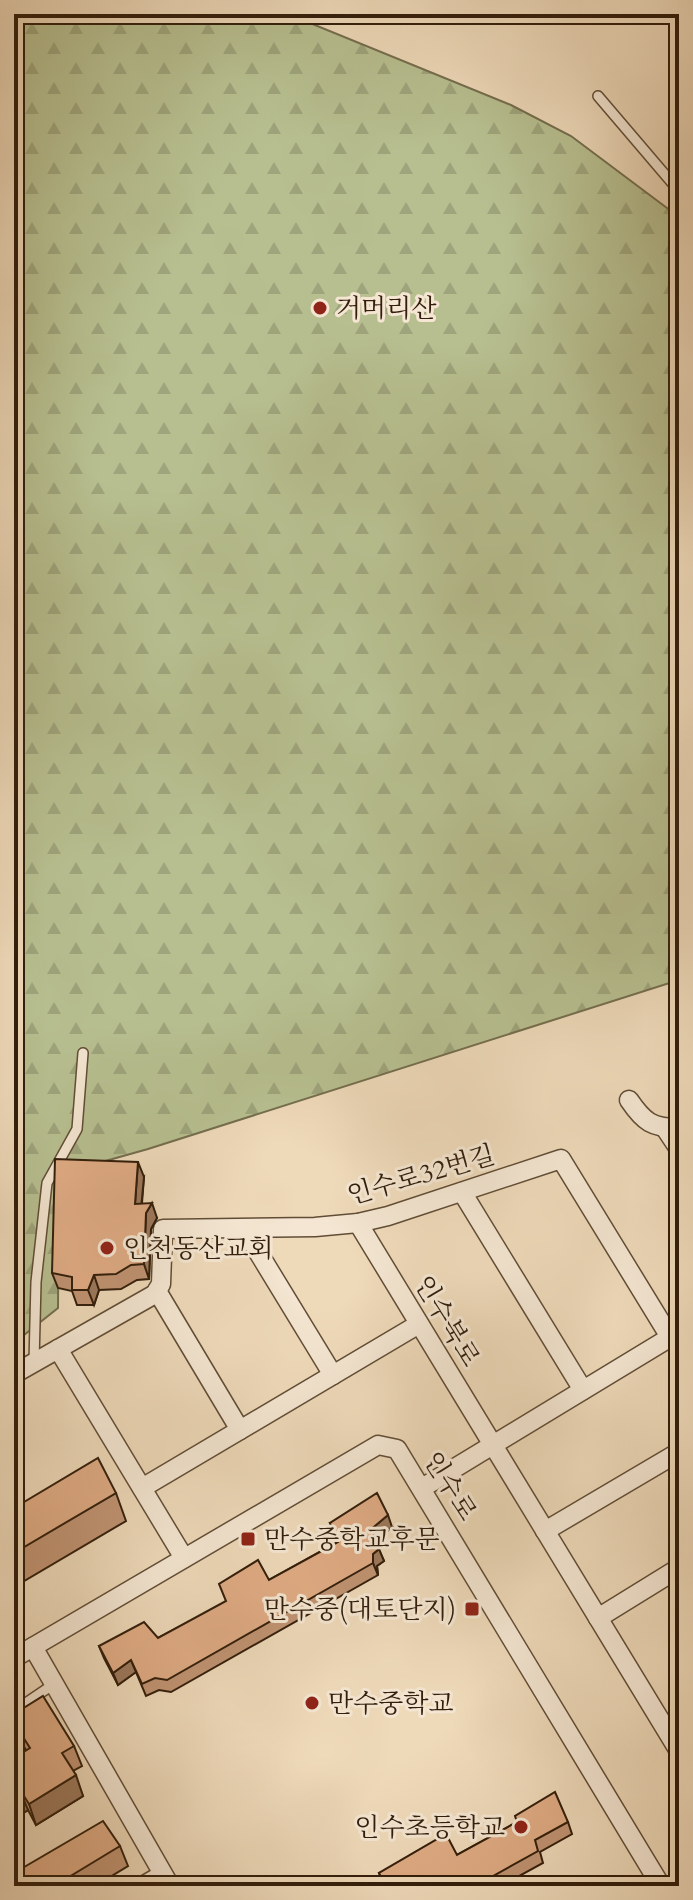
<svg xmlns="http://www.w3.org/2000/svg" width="693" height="1900" font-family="Cardo,'Noto Serif KR',serif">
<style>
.forest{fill:url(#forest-firs);stroke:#746e4e;stroke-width:2}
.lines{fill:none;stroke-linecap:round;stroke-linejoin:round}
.lane-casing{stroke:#614d36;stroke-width:12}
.street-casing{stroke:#614d36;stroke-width:21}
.lane{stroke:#f4e6d2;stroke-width:9}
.street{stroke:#f4e6d2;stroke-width:18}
.wall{fill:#c09372;stroke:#321e0b;stroke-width:2}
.shaded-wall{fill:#9c785c;stroke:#321e0b;stroke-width:2}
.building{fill:#dfab84;stroke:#321e0b;stroke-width:2}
.poi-dot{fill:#8f2418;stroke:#f4e6d2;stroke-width:3}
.labels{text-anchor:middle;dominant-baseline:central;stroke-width:6;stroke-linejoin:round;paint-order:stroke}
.poi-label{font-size:26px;fill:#321e0b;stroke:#f4e6d2;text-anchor:start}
.street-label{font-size:26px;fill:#321e0b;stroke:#f4e6d2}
</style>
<defs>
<pattern id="forest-firs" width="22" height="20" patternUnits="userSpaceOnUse" patternTransform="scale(2)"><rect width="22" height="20" fill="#b7bf90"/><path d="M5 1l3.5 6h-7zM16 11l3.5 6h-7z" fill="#9ea47b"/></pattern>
</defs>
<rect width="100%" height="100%" fill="#eed9b9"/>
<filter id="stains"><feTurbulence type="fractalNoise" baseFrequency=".0025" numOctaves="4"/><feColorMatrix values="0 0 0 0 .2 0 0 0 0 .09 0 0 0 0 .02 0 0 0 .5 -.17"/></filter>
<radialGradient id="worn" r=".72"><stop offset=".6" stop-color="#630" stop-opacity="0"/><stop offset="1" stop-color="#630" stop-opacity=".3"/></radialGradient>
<polygon class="forest" points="14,14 288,14 511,105 571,136 675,214 679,210 679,980 148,1149 59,1174 58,1308 14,1343"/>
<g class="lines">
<g class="lane-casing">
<g id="lane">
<polyline points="598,96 679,191"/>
<polyline points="34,1362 36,1282 47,1183 77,1129 83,1053"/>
<polyline points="14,1494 22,1508"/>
<polyline points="14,1711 54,1684"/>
<polyline points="134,1886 161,1870"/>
</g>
</g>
<g class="street-casing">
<g id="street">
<path d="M 629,1100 C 644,1122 652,1128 679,1128"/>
<polyline points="665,1128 679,1149"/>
<polyline points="462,1192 583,1390"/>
<polyline points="358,1223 679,1751"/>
<polyline points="244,1229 333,1375"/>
<polyline points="157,1291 240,1430"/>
<polyline points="58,1349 184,1558"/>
<polyline points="14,1374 155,1294 161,1284 163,1229 315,1227 358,1223 388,1216 561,1159 670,1337"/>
<polyline points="142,1488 419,1324"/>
<polyline points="422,1488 679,1332"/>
<polyline points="545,1531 679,1452"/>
<polyline points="598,1618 679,1568"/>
<polyline points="33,1647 170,1886"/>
<polyline points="14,1658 378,1445 397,1449 661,1886"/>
</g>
</g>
<use href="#lane" class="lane"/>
<use href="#street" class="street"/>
</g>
<g class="wall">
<polygon points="144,1177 142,1203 157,1218 151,1229 149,1279 137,1280 121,1289 99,1290 94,1305 77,1305 72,1291 58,1288 52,1273"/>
<polygon points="116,1493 126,1521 14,1587 14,1508"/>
<polygon points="330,1523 392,1527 375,1542 384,1561 377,1566 378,1575 171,1692 159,1690 146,1696 136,1672 118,1685 104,1658 99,1646 158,1638 269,1580 338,1542"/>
<polygon points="14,1714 74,1746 82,1766 73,1771 83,1796 36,1825 28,1810 14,1819 26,1750 18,1737 14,1727"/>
<polygon points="517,1822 568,1822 572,1834 540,1852 543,1863 501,1886 384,1886 383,1885 379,1873 457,1855"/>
<polygon points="120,1846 128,1866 95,1886 14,1886"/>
</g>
<g class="shaded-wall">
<polygon points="138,1162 144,1177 140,1219 135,1204"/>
<polygon points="152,1203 157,1218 151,1229 149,1279 144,1264 146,1213"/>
<polygon points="94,1275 99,1290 94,1305 88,1290"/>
<polygon points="388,1515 392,1527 373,1543 369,1531"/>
<polygon points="379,1549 384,1561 377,1566 378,1575 373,1563 373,1554"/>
<polygon points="131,1660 136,1672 118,1685 113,1673"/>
<polygon points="76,1775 83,1796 36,1825 29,1804"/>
<polygon points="20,1790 28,1810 14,1819 14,1794"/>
</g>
<g class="building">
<polygon points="55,1159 138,1162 135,1204 152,1203 146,1213 144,1264 131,1265 116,1274 94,1275 88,1290 72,1290 72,1277 52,1273"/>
<polygon points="98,1458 116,1493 14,1553 14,1508"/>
<polygon points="377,1493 388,1515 369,1531 379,1549 373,1554 373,1563 167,1680 155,1678 142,1684 131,1660 113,1673 99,1646 144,1622 158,1638 226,1601 219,1584 258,1560 269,1580 338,1542 330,1523"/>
<polygon points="43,1696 74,1746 62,1753 76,1775 29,1804 20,1790 14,1794 14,1758 30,1748 14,1723 14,1714"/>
<polygon points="555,1792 568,1822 535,1840 538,1851 475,1886 386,1886 379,1873 446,1834 457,1855 517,1822 515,1816"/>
<polygon points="103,1821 120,1846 54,1886 32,1886 31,1884 26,1886 14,1886 14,1873"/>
</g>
<g class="poi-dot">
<circle cx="320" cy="308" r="8"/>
<circle cx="107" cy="1248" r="8"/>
<rect x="240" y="1531" width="16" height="16" rx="4"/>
<rect x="464" y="1601" width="16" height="16" rx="4"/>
<circle cx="312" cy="1703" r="8"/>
<circle cx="521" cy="1827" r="8"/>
</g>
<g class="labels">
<g class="poi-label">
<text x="336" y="308">거머리산</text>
<text x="123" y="1248">인천동산교회</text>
<text x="264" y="1539">만수중학교후문</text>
<text x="456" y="1609" text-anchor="end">만수중(대토단지)</text>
<text x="328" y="1703">만수중학교</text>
<text x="505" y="1827" text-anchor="end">인수초등학교</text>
</g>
<g class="street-label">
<text transform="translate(421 1175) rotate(-16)">인수로32번길</text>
<text transform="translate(447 1321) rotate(59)">인수북로</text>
<text transform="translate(450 1486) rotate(58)">인수로</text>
</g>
</g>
<rect width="693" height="1900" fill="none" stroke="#eed9b9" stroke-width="48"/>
<rect x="16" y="16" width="661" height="1868" fill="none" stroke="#321e0b" stroke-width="4"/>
<rect x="24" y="24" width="645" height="1852" fill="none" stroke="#321e0b" stroke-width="2"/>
<rect width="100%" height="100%" filter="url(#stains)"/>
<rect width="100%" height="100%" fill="url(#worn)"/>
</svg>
